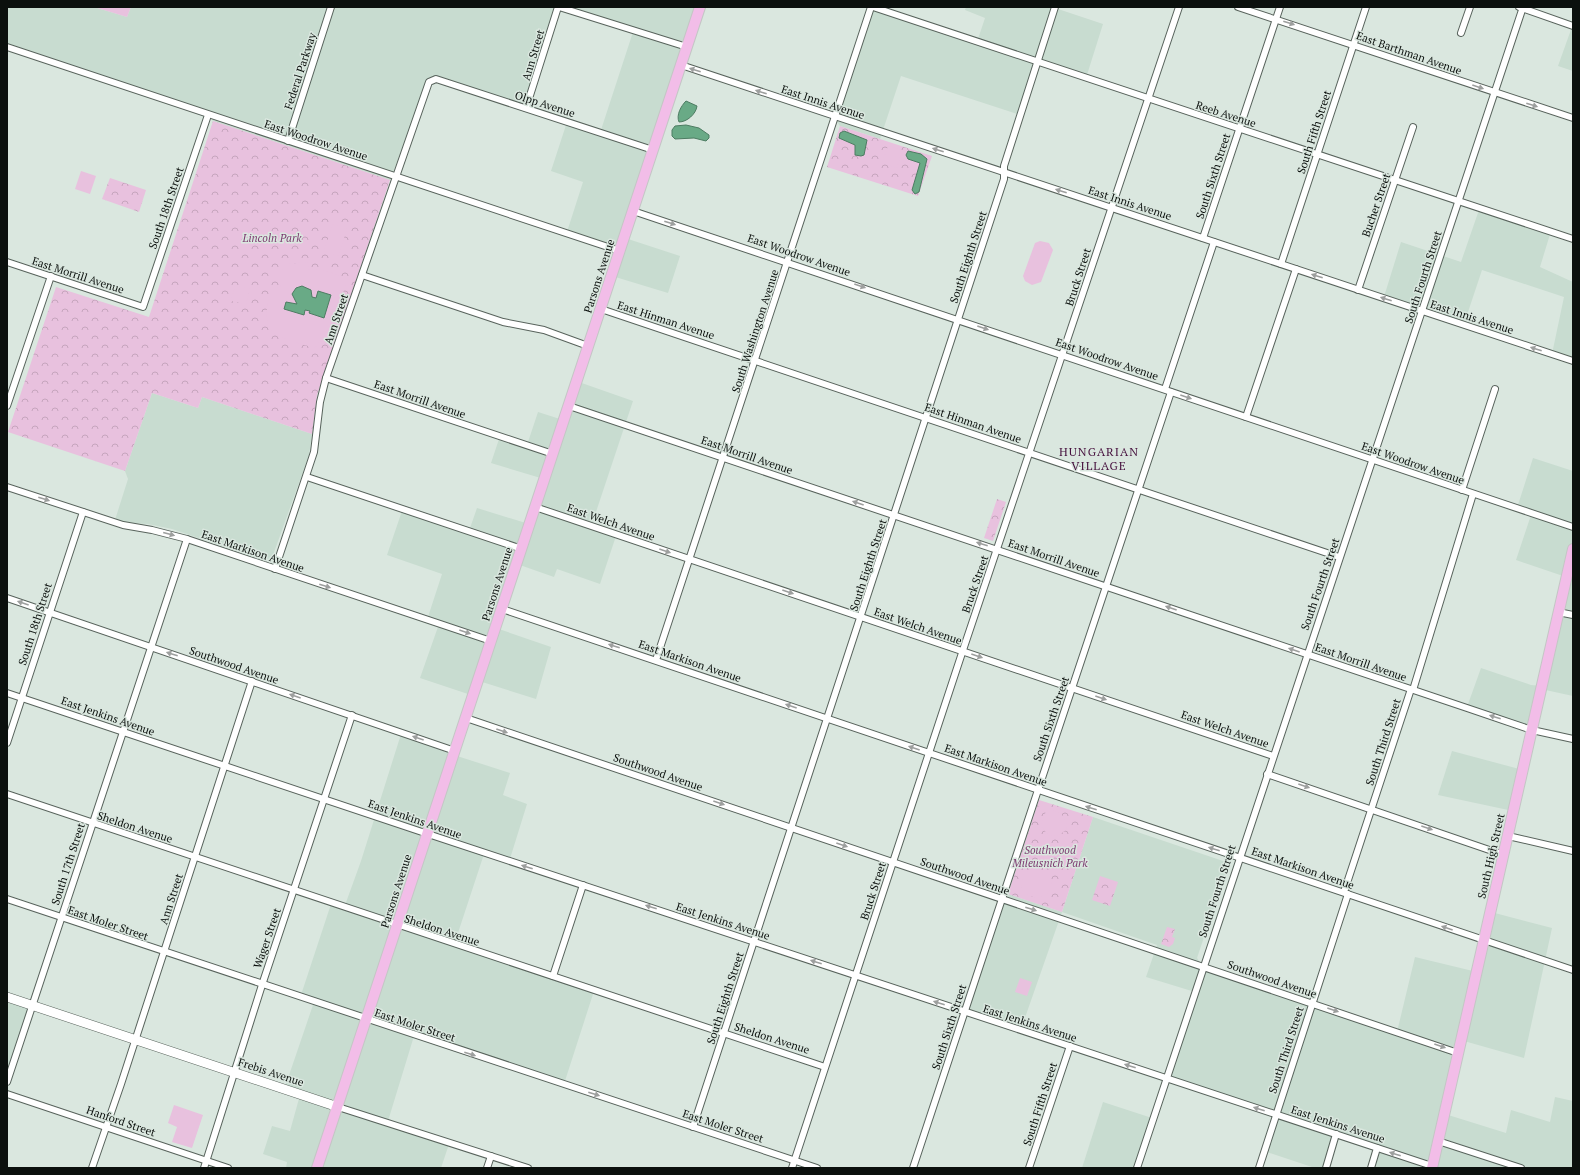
<svg xmlns="http://www.w3.org/2000/svg" width="1580" height="1175" font-family="'PT Serif',serif">
<style>
.built{fill:#c8dcd0}
.grass{fill:url(#grass-tufts)}
.forest{fill:url(#forest-crowns)}
.garden{fill:#e8c1de}
.water{fill:#69aa86;stroke:#4d7c62}
.lines{fill:none;stroke-linecap:round;stroke-linejoin:round}
.street-casing{stroke:#58635c;stroke-width:8}
.secondary-casing{stroke:#58635c;stroke-width:10}
.primary-casing{stroke:#c4c6c5;stroke-width:12}
.street{stroke:#fff;stroke-width:6}
.secondary{stroke:#fff;stroke-width:9}
.primary{stroke:#f2bde8;stroke-width:10}
.oneway{fill:#9d9f9e}
.labels{text-anchor:middle;dominant-baseline:central;stroke-width:3;stroke-linejoin:round;paint-order:stroke}
.street-label{font-size:11px;fill:#0b100d;stroke:#dae7df}
.park-label{font-size:11px;font-style:italic;fill:#7d3b71;stroke:#dae7df}
.neighbourhood-label{font-size:12px;letter-spacing:1px;fill:#46113e;stroke:#dae7df}
</style>
<defs>
<pattern id="grass-tufts" width="24" height="20" patternUnits="userSpaceOnUse"><rect width="24" height="20" fill="#e8c1de"/><path d="M3 7l-1-3M5 7V3M7 7l1-3M15 17l-1-3M17 17v-4M19 17l1-3" fill="none" stroke="#c6a5bd"/></pattern>
<pattern id="forest-crowns" width="20" height="18" patternUnits="userSpaceOnUse"><rect width="20" height="18" fill="#e8c1de"/><path d="M2 6a3 3 0 1 1 6 0M12 15a3 3 0 1 1 6 0" fill="none" stroke="#c6a5bd"/></pattern>
</defs>
<rect width="100%" height="100%" fill="#dae7df"/>
<g class="built">
<polygon points="7,7 94,7 127,17 131,7 700,7 625,238 680,256 668,293 612,276 619,252 566,235 583,182 551,171 567,122 600,133 633,32 560,8 527,109 430,77 390,180 213,121 208,113 7,46"/>
<polygon points="868,7 977,42 985,18 965,10 966,7 1052,7 1103,24 1086,78 1037,63 1020,115 901,76 880,139 840,126 835,119 871,8"/>
<polygon points="1573,24 1573,71 1558,66"/>
<polygon points="1480,207 1551,231 1540,267 1573,282 1573,362 1552,354 1564,297 1482,270 1463,327 1383,300 1401,242 1461,262"/>
<polygon points="576,381 633,401 591,527 616,536 600,584 557,569 554,577 517,564 496,628 551,647 536,699 479,681 474,696 420,678 439,624 427,620 442,574 387,555 403,508 469,531 477,508 529,524 544,479 491,463 500,436 527,445 538,412 563,420"/>
<polygon points="152,393 198,408 202,397 312,434 309,455 272,558 266,561 172,529 148,524 129,523 115,520 128,479 125,471"/>
<polygon points="1533,458 1573,471 1573,696 1541,689 1533,729 1467,707 1481,668 1531,685 1542,686 1566,577 1516,560 1531,515 1517,508"/>
<polygon points="402,731 457,749 454,755 510,773 503,795 527,804 509,862 484,854 454,945 594,991 564,1084 414,1036 388,1121 449,1144 441,1168 286,1168 287,1162 263,1154 272,1126 290,1131 300,1095 284,1090 314,1002 300,998 331,904 344,908 361,861"/>
<polygon points="1452,751 1523,770 1513,811 1438,795"/>
<polygon points="1093,817 1229,863 1197,958 1203,967 1397,1032 1415,957 1477,972 1491,912 1552,928 1524,1058 1464,1041 1445,1114 1506,1133 1511,1110 1550,1122 1555,1097 1573,1101 1573,1168 1370,1168 1376,1148 1337,1135 1327,1168 1315,1168 1264,1151 1275,1115 1169,1079 1195,992 1146,977 1157,945 1062,912 1020,1032 966,1014 1002,900 1008,894 1062,912"/>
<polygon points="7,997 33,1006 7,1083"/>
<polygon points="1103,1102 1152,1118 1136,1168 1082,1168"/>
</g>
<polygon class="grass" points="94,7 131,7 127,17"/>
<g class="forest">
<polygon points="213,121 390,180 317,395 312,434 202,397 198,408 152,393 125,471 8,432 56,287 149,317"/>
<polygon points="840,126 932,156 918,196 827,167"/>
<polygon points="110,178 146,190 139,212 102,199"/>
<polygon points="997,499 1006,502 993,541 984,538"/>
<polygon points="1039,800 1093,817 1062,912 1008,894"/>
<polygon points="1100,876 1118,882 1110,906 1092,900"/>
<polygon points="1167,927 1175,929 1172,937 1175,938 1173,944 1169,947 1161,944"/>
</g>
<g class="garden">
<polygon points="888,146 902,150 897,168 882,163"/>
<polygon points="81,171 96,176 90,194 75,189"/>
<polygon points="333,224 347,229 338,256 324,251"/>
<polygon points="1040,241 1049,243 1053,250 1041,282 1032,285 1025,281 1023,276 1035,243"/>
<path d="M 307,262 L 309,270 L 320,269 L 348,278 L 327,343 L 320,341 L 315,348 C 303,344 288,341 277,335 C 263,327 265,305 272,293 C 275,289 281,286 284,283 L 277,274 L 289,264 Z"/>
<polygon points="235,286 250,289 246,304 231,301"/>
<path d="M 1050,809 C 1061,813 1068,817 1066,830 L 1058,836 L 1048,835 L 1041,826 L 1046,811 Z"/>
<path d="M 1031,869 L 1043,870 L 1051,880 C 1053,900 1030,903 1021,888 L 1024,874 Z"/>
<polygon points="1020,978 1032,982 1027,996 1015,992"/>
<polygon points="174,1105 203,1115 192,1148 172,1142 177,1127 168,1123"/>
</g>
<g class="water">
<path d="M 686,101 L 697,106 C 696,114 687,122 679,122 C 676,115 681,106 686,101 Z"/>
<polygon points="686,125 699,128 709,135 709,138 706,141 694,138 675,139 672,136 672,130 675,126"/>
<polygon points="844,131 867,140 864,155 861,156 855,155 855,145 839,138 840,133"/>
<polygon points="908,151 921,154 927,159 919,192 915,194 912,190 920,163 908,159 906,155"/>
<polygon points="302,286 311,290 312,297 316,298 318,291 331,295 324,318 309,313 310,311 305,310 304,315 284,309 286,302 297,304 292,294 296,288"/>
</g>
<g class="lines">
<g class="street-casing">
<g id="street">
<polyline points="559,7 687,47"/>
<polyline points="873,7 1573,239"/>
<polyline points="1238,7 1573,118"/>
<polyline points="1519,7 1573,26"/>
<polyline points="1461,33 1470,7"/>
<polyline points="7,47 620,251"/>
<polyline points="681,65 1573,361"/>
<polyline points="526,108 558,7"/>
<polyline points="288,141 331,7"/>
<polyline points="633,211 1573,527"/>
<polyline points="1203,238 1280,7"/>
<polyline points="7,262 143,307 208,115"/>
<polyline points="1281,264 1366,7"/>
<polyline points="362,275 503,322 544,330 588,346"/>
<polyline points="1358,290 1413,127"/>
<polyline points="601,309 1339,557"/>
<polyline points="326,378 553,454"/>
<polyline points="1165,389 1214,242"/>
<polyline points="7,406 51,276"/>
<polyline points="569,406 1467,708 1532,730 1573,739"/>
<polyline points="1246,417 1296,269"/>
<polyline points="307,477 522,549"/>
<polyline points="7,487 123,525 152,530 187,539 491,641"/>
<polyline points="1462,490 1495,389"/>
<polyline points="535,507 1273,756"/>
<polyline points="275,569 314,452 320,402 326,378 429,82 436,79 653,150"/>
<polyline points="7,598 455,751"/>
<polyline points="502,609 1573,970"/>
<polyline points="1558,612 1573,615"/>
<polyline points="656,660 871,7"/>
<polyline points="1413,690 1473,494"/>
<polyline points="7,693 428,834 1432,1166"/>
<polyline points="466,718 1458,1053"/>
<polyline points="7,743 83,512"/>
<polyline points="1267,774 1504,855"/>
<polyline points="7,794 825,1067"/>
<polyline points="1508,836 1573,851"/>
<polyline points="1344,892 1411,689"/>
<polyline points="7,899 817,1168"/>
<polyline points="553,976 583,885"/>
<polyline points="7,1082 187,539"/>
<polyline points="7,1094 228,1168"/>
<polyline points="338,1107 528,1168"/>
<polyline points="693,1127 1004,179 1004,166 1055,7"/>
<polyline points="1438,1141 1521,1168"/>
<polyline points="92,1168 121,1084 252,681"/>
<polyline points="204,1168 262,985 352,715"/>
<polyline points="487,1168 491,1156"/>
<polyline points="792,1168 961,656 1179,7"/>
<polyline points="913,1168 1038,790 1171,392"/>
<polyline points="1029,1168 1070,1046"/>
<polyline points="1137,1168 1523,7"/>
<polyline points="1259,1168 1348,894"/>
<polyline points="1326,1168 1336,1134"/>
<polyline points="1371,1168 1377,1148"/>
</g>
</g>
<g class="secondary-casing">
<polyline id="secondary" points="7,997 338,1107"/>
</g>
<g class="primary-casing">
<g id="primary">
<polyline points="317,1168 700,7"/>
<polyline points="1432,1168 1573,549"/>
</g>
</g>
<use href="#street" class="street"/>
<use href="#secondary" class="secondary"/>
<use href="#primary" class="primary"/>
</g>
<defs><path id="oneway-solid" d="M-6-.8H1V-3.2L6.5 0L1 3.2V.8H-6Z"/></defs>
<g class="oneway">
<use href="#oneway-solid" transform="translate(1289 23) rotate(18)"/>
<use href="#oneway-solid" transform="translate(695 70) rotate(-162)"/>
<use href="#oneway-solid" transform="translate(1478 87) rotate(19)"/>
<use href="#oneway-solid" transform="translate(761 92) rotate(-162)"/>
<use href="#oneway-solid" transform="translate(1532 105) rotate(18)"/>
<use href="#oneway-solid" transform="translate(938 150) rotate(-162)"/>
<use href="#oneway-solid" transform="translate(1061 191) rotate(-162)"/>
<use href="#oneway-solid" transform="translate(670 223) rotate(18)"/>
<use href="#oneway-solid" transform="translate(1317 276) rotate(-162)"/>
<use href="#oneway-solid" transform="translate(860 286) rotate(19)"/>
<use href="#oneway-solid" transform="translate(1386 299) rotate(-162)"/>
<use href="#oneway-solid" transform="translate(983 328) rotate(19)"/>
<use href="#oneway-solid" transform="translate(1536 349) rotate(-162)"/>
<use href="#oneway-solid" transform="translate(1186 397) rotate(19)"/>
<use href="#oneway-solid" transform="translate(44 499) rotate(18)"/>
<use href="#oneway-solid" transform="translate(858 503) rotate(-161)"/>
<use href="#oneway-solid" transform="translate(169 534) rotate(15)"/>
<use href="#oneway-solid" transform="translate(982 544) rotate(-162)"/>
<use href="#oneway-solid" transform="translate(665 551) rotate(19)"/>
<use href="#oneway-solid" transform="translate(325 586) rotate(18)"/>
<use href="#oneway-solid" transform="translate(788 592) rotate(19)"/>
<use href="#oneway-solid" transform="translate(23 603) rotate(-161)"/>
<use href="#oneway-solid" transform="translate(1171 608) rotate(-161)"/>
<use href="#oneway-solid" transform="translate(465 632) rotate(19)"/>
<use href="#oneway-solid" transform="translate(614 646) rotate(-162)"/>
<use href="#oneway-solid" transform="translate(1294 650) rotate(-161)"/>
<use href="#oneway-solid" transform="translate(172 654) rotate(-162)"/>
<use href="#oneway-solid" transform="translate(977 656) rotate(19)"/>
<use href="#oneway-solid" transform="translate(295 696) rotate(-161)"/>
<use href="#oneway-solid" transform="translate(1101 698) rotate(19)"/>
<use href="#oneway-solid" transform="translate(791 706) rotate(-161)"/>
<use href="#oneway-solid" transform="translate(1495 717) rotate(-162)"/>
<use href="#oneway-solid" transform="translate(502 731) rotate(19)"/>
<use href="#oneway-solid" transform="translate(418 738) rotate(-161)"/>
<use href="#oneway-solid" transform="translate(914 748) rotate(-161)"/>
<use href="#oneway-solid" transform="translate(1304 786) rotate(19)"/>
<use href="#oneway-solid" transform="translate(719 803) rotate(19)"/>
<use href="#oneway-solid" transform="translate(1091 808) rotate(-162)"/>
<use href="#oneway-solid" transform="translate(1427 828) rotate(19)"/>
<use href="#oneway-solid" transform="translate(842 845) rotate(19)"/>
<use href="#oneway-solid" transform="translate(1214 849) rotate(-162)"/>
<use href="#oneway-solid" transform="translate(527 867) rotate(-162)"/>
<use href="#oneway-solid" transform="translate(651 907) rotate(-162)"/>
<use href="#oneway-solid" transform="translate(1031 909) rotate(18)"/>
<use href="#oneway-solid" transform="translate(1447 928) rotate(-161)"/>
<use href="#oneway-solid" transform="translate(816 962) rotate(-162)"/>
<use href="#oneway-solid" transform="translate(939 1003) rotate(-162)"/>
<use href="#oneway-solid" transform="translate(1333 1010) rotate(19)"/>
<use href="#oneway-solid" transform="translate(1440 1046) rotate(19)"/>
<use href="#oneway-solid" transform="translate(470 1054) rotate(18)"/>
<use href="#oneway-solid" transform="translate(1130 1066) rotate(-162)"/>
<use href="#oneway-solid" transform="translate(594 1094) rotate(18)"/>
<use href="#oneway-solid" transform="translate(1259 1109) rotate(-162)"/>
<use href="#oneway-solid" transform="translate(1395 1154) rotate(-162)"/>
</g>
<g class="labels">
<g class="street-label">
<text transform="translate(1409 53) rotate(19)">East Barthman Avenue</text>
<text transform="translate(533 55) rotate(-73)">Ann Street</text>
<text transform="translate(300 71) rotate(-72)">Federal Parkway</text>
<text transform="translate(823 102) rotate(18)">East Innis Avenue</text>
<text transform="translate(545 104) rotate(18)">Olpp Avenue</text>
<text transform="translate(1226 114) rotate(18)">Reeb Avenue</text>
<text transform="translate(1314 132) rotate(-72)">South Fifth Street</text>
<text transform="translate(316 140) rotate(18)">East Woodrow Avenue</text>
<text transform="translate(1213 176) rotate(-72)">South Sixth Street</text>
<text transform="translate(1130 203) rotate(18)">East Innis Avenue</text>
<text transform="translate(1376 205) rotate(-71)">Bucher Street</text>
<text transform="translate(166 208) rotate(-71)">South 18th Street</text>
<text transform="translate(799 255) rotate(19)">East Woodrow Avenue</text>
<text transform="translate(968 257) rotate(-72)">South Eighth Street</text>
<text transform="translate(78 275) rotate(18)">East Morrill Avenue</text>
<text transform="translate(599 276) rotate(-72)">Parsons Avenue</text>
<text transform="translate(1078 277) rotate(-72)">Bruck Street</text>
<text transform="translate(1423 277) rotate(-72)">South Fourth Street</text>
<text transform="translate(1472 317) rotate(18)">East Innis Avenue</text>
<text transform="translate(336 319) rotate(-71)">Ann Street</text>
<text transform="translate(666 320) rotate(18)">East Hinman Avenue</text>
<text transform="translate(755 331) rotate(-72)">South Washington Avenue</text>
<text transform="translate(1107 359) rotate(19)">East Woodrow Avenue</text>
<text transform="translate(420 399) rotate(19)">East Morrill Avenue</text>
<text transform="translate(973 423) rotate(19)">East Hinman Avenue</text>
<text transform="translate(747 455) rotate(19)">East Morrill Avenue</text>
<text transform="translate(1413 463) rotate(19)">East Woodrow Avenue</text>
<text transform="translate(611 522) rotate(19)">East Welch Avenue</text>
<text transform="translate(253 551) rotate(19)">East Markison Avenue</text>
<text transform="translate(1054 558) rotate(19)">East Morrill Avenue</text>
<text transform="translate(868 565) rotate(-72)">South Eighth Street</text>
<text transform="translate(497 584) rotate(-72)">Parsons Avenue</text>
<text transform="translate(975 584) rotate(-71)">Bruck Street</text>
<text transform="translate(1320 584) rotate(-71)">South Fourth Street</text>
<text transform="translate(35 624) rotate(-72)">South 18th Street</text>
<text transform="translate(918 626) rotate(19)">East Welch Avenue</text>
<text transform="translate(690 661) rotate(19)">East Markison Avenue</text>
<text transform="translate(1361 662) rotate(19)">East Morrill Avenue</text>
<text transform="translate(234 665) rotate(19)">Southwood Avenue</text>
<text transform="translate(108 716) rotate(19)">East Jenkins Avenue</text>
<text transform="translate(1051 719) rotate(-71)">South Sixth Street</text>
<text transform="translate(1225 729) rotate(19)">East Welch Avenue</text>
<text transform="translate(1383 742) rotate(-72)">South Third Street</text>
<text transform="translate(996 765) rotate(19)">East Markison Avenue</text>
<text transform="translate(658 772) rotate(19)">Southwood Avenue</text>
<text transform="translate(415 819) rotate(19)">East Jenkins Avenue</text>
<text transform="translate(135 827) rotate(18)">Sheldon Avenue</text>
<text transform="translate(1491 856) rotate(-77)">South High Street</text>
<text transform="translate(68 864) rotate(-72)">South 17th Street</text>
<text transform="translate(1303 868) rotate(19)">East Markison Avenue</text>
<text transform="translate(965 876) rotate(19)">Southwood Avenue</text>
<text transform="translate(396 891) rotate(-72)">Parsons Avenue</text>
<text transform="translate(873 891) rotate(-72)">Bruck Street</text>
<text transform="translate(1217 891) rotate(-72)">South Fourth Street</text>
<text transform="translate(171 899) rotate(-72)">Ann Street</text>
<text transform="translate(723 921) rotate(18)">East Jenkins Avenue</text>
<text transform="translate(108 923) rotate(19)">East Moler Street</text>
<text transform="translate(442 930) rotate(18)">Sheldon Avenue</text>
<text transform="translate(267 938) rotate(-71)">Wager Street</text>
<text transform="translate(1272 979) rotate(19)">Southwood Avenue</text>
<text transform="translate(725 998) rotate(-72)">South Eighth Street</text>
<text transform="translate(1030 1023) rotate(18)">East Jenkins Avenue</text>
<text transform="translate(415 1025) rotate(18)">East Moler Street</text>
<text transform="translate(949 1027) rotate(-72)">South Sixth Street</text>
<text transform="translate(772 1038) rotate(18)">Sheldon Avenue</text>
<text transform="translate(1286 1050) rotate(-72)">South Third Street</text>
<text transform="translate(271 1072) rotate(18)">Frebis Avenue</text>
<text transform="translate(1040 1104) rotate(-72)">South Fifth Street</text>
<text transform="translate(121 1121) rotate(19)">Hanford Street</text>
<text transform="translate(1338 1124) rotate(18)">East Jenkins Avenue</text>
<text transform="translate(723 1126) rotate(18)">East Moler Street</text>
</g>
<g class="park-label">
<text x="272" y="238">Lincoln Park</text>
<text x="1050" y="850">Southwood<tspan x="1050" dy="13">Mileusnich Park</tspan></text>
</g>
<g class="neighbourhood-label">
<text x="1099" y="451">HUNGARIAN<tspan x="1099" dy="14">VILLAGE</tspan></text>
</g>
</g>
<rect width="1580" height="1175" fill="none" stroke="#0b100d" stroke-width="16"/>
</svg>
